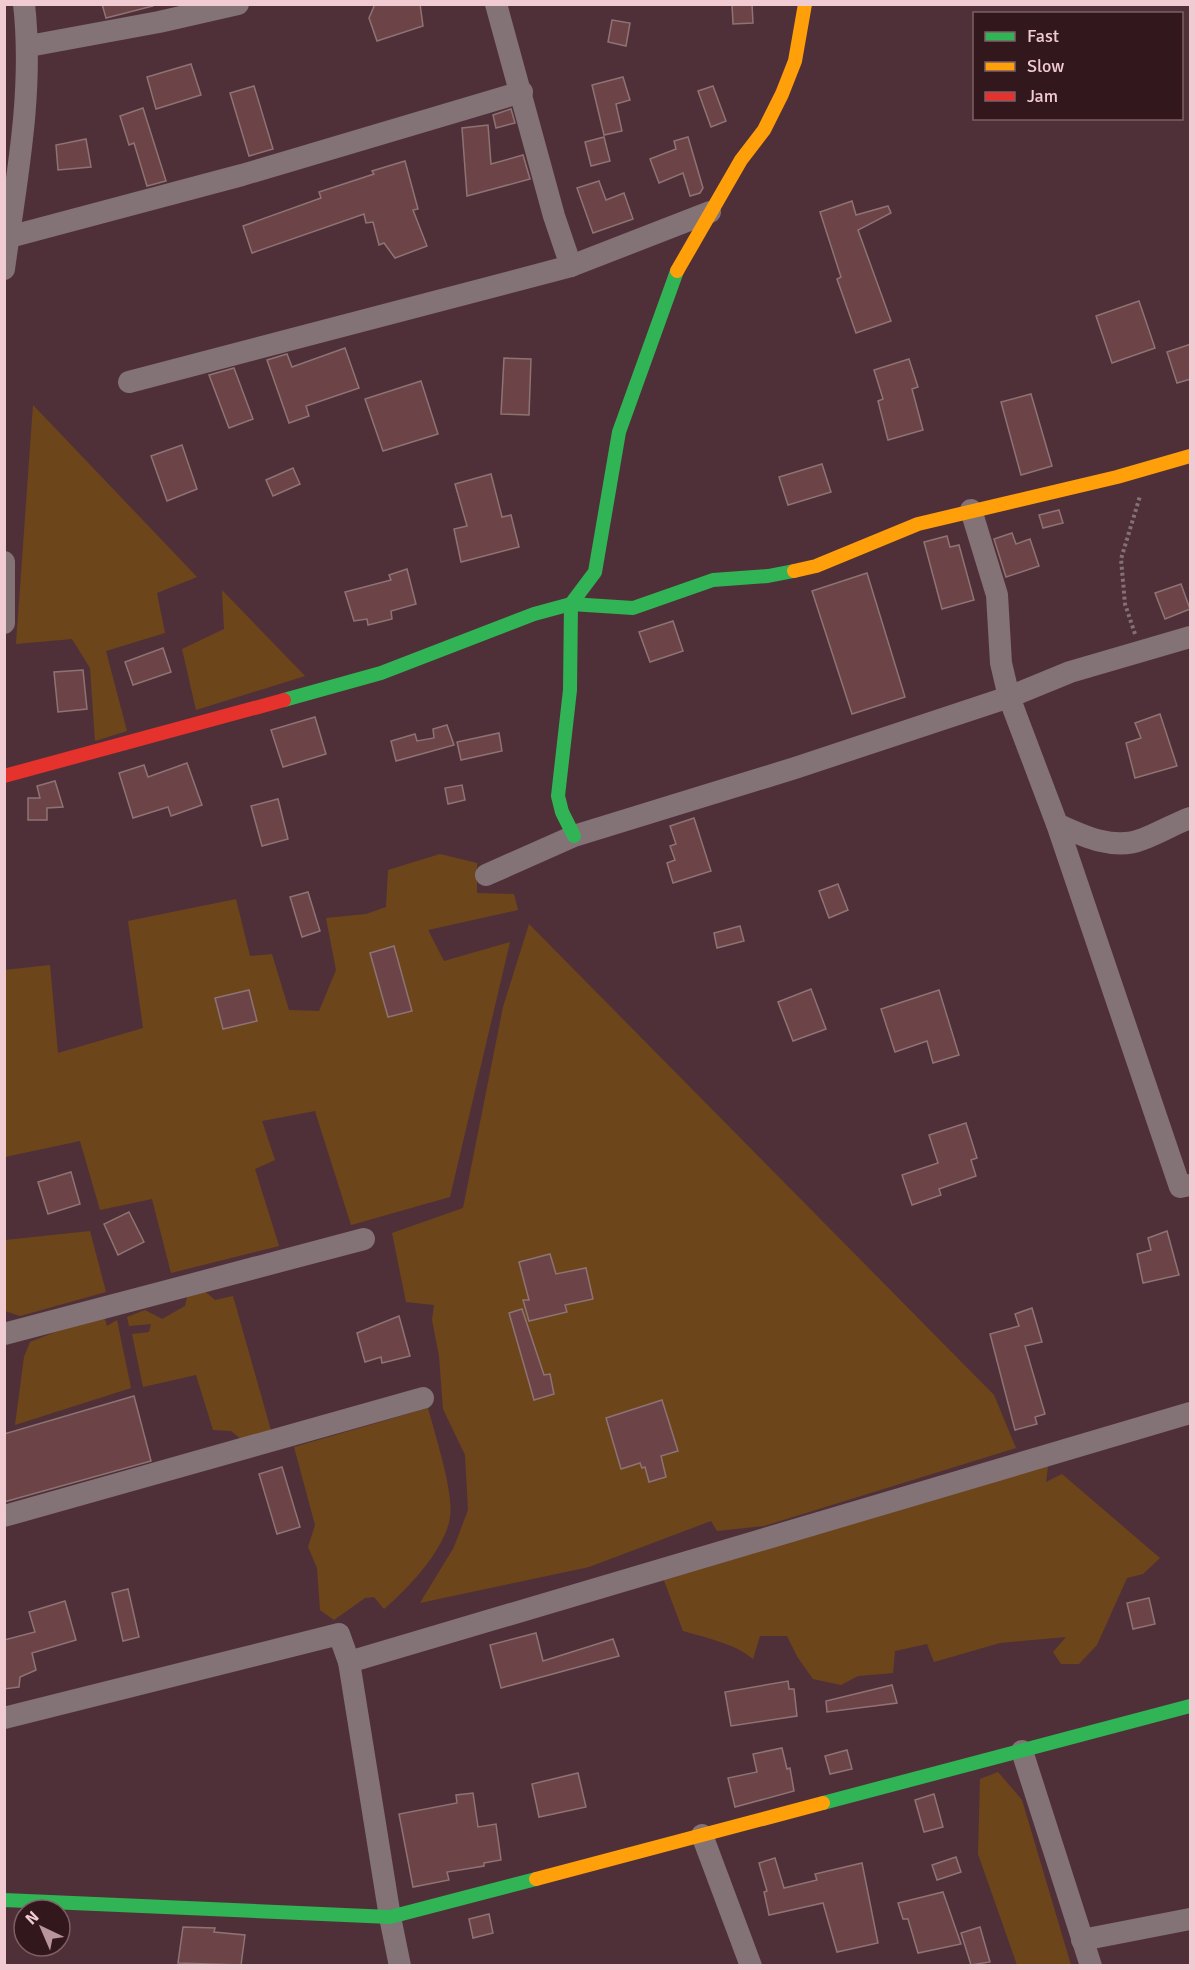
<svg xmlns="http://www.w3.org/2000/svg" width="1195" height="1970" font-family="Signika,sans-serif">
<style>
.green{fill:#6d451b}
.building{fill:#6c4447;stroke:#8e7374;stroke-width:1.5}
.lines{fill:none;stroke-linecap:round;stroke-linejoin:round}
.path{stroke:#827275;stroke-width:4;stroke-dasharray:3 3;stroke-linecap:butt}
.street{stroke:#837276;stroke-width:22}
.fast{stroke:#30b455;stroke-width:14}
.slow{stroke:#ff9f0a;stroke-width:14}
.jam{stroke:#e5322d;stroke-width:14}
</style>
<rect width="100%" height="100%" fill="#503038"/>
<g class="green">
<polygon points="33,405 197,577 157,593 165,633 106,651 127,731 95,741 90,668 72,639 16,644"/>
<polygon points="222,590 305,676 196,710 182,649 224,629"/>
<polygon points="440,854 477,863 477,893 514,894 518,910 428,930 444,961 510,942 450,1197 351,1225 315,1111 262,1121 275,1160 255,1169 279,1246 171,1273 152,1199 100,1210 80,1141 5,1157 4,970 50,965 58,1053 143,1028 128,921 236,899 250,956 272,954 289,1010 319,1011 336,970 326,918 366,914 386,907 388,870"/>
<polygon points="529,924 994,1395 1016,1448 764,1526 717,1531 711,1521 589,1567 420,1603 454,1547 468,1510 465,1455 443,1409 439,1356 432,1320 434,1305 406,1302 392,1233 463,1208 503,1007"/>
<polygon points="90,1231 106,1292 20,1316 5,1311 5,1240"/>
<polygon points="201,1288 215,1300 233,1296 272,1434 246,1443 231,1431 213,1430 196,1375 143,1387 132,1334 149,1332 151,1324 129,1326 127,1317 145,1310 162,1319 185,1306 188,1293"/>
<polygon points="103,1313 107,1326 117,1320 131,1388 15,1425 24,1357 30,1342"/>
<path d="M 428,1408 C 435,1435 454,1492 450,1517 C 446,1548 408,1589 384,1609 L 374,1597 L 365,1598 L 334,1620 L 320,1610 L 317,1568 L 308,1547 L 315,1525 L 294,1447 Z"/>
<path d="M 1050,1451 L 1046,1482 L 1062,1474 L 1160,1558 L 1143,1574 L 1127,1578 L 1097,1645 L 1079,1664 L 1061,1664 L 1053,1652 L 1066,1637 L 1000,1643 L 934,1662 L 927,1644 L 895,1651 L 893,1673 L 858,1676 L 841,1685 L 813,1679 L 798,1658 L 787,1636 L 760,1636 L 753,1659 C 734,1643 706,1638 683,1631 L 660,1570 Z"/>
<polygon points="998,1772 1022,1800 1071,1965 1017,1965 978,1854 980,1779"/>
</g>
<g class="building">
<polygon points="102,4 153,4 153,6 106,18"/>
<polygon points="375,4 420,4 423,26 377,41 369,18"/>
<polygon points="732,4 752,4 753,23 733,24"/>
<polygon points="612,20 630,23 626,46 608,42"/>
<polygon points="191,64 201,95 156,109 147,77"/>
<polygon points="623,77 630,100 616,104 622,131 604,135 592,85"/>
<polygon points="254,86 273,149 249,156 230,93"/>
<polygon points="713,86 726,121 711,127 698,91"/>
<polygon points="143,108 166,181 147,186 134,143 129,145 120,116"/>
<polygon points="511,109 515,123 496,128 493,115"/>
<polygon points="488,125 491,164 523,155 530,179 467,196 462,128"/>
<polygon points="604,137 610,161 591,166 585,142"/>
<polygon points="688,137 703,188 700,193 690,196 683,173 659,183 650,159 676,149 674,141"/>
<polygon points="86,139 91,167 58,170 56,145"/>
<polygon points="405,161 418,209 413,210 427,246 395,258 384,243 379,245 373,222 366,223 364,214 252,253 243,226 321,198 319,192 374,174 372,171"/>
<polygon points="599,181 606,200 624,193 633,219 593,233 577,188"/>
<polygon points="852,201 856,215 888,206 891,213 858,230 891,321 856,333 837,279 841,277 820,212"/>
<polygon points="1139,301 1155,348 1112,363 1096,316"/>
<polygon points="1191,344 1191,379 1177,383 1167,352"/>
<polygon points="345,348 359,388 306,406 309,416 289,423 267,360 287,354 292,367"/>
<polygon points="504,358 531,359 529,415 501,414"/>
<polygon points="909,359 918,387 912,389 923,430 888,440 878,401 883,399 874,370"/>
<polygon points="234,368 253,419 229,428 209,375"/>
<polygon points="421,381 438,434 383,451 365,399"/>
<polygon points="1031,394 1052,466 1021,475 1001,402"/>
<polygon points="182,445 197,489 167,501 151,456"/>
<polygon points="822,464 831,492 788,505 779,477"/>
<polygon points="293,468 300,484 273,496 266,480"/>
<polygon points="491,474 502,517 511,515 519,547 461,562 454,529 467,526 455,484"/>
<polygon points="1059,510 1063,523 1043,528 1039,515"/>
<polygon points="1012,533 1016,544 1030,539 1039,566 1006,577 994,539"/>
<polygon points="947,536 950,547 959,545 974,600 942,609 924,542"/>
<polygon points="407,569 416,604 391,611 392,619 368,625 367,619 354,621 345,592 391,580 389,575"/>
<polygon points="867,573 905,697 852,714 812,591"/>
<polygon points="1181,584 1190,609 1165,619 1155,593"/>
<polygon points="673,621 683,651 650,662 639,632"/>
<polygon points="163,648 171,672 133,685 125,662"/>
<polygon points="83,670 87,709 58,712 54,672"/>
<polygon points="1160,714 1177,766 1135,778 1126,743 1141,738 1135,723"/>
<polygon points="315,717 326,754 283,767 271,730"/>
<polygon points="447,725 454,745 396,761 391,741 415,734 417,741 434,738 433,729"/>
<polygon points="499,733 502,751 461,760 457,742"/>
<polygon points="187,763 202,805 171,816 168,807 133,818 119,773 144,765 148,777"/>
<polygon points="55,781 63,807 47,808 47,820 28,820 28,798 40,798 37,786"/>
<polygon points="462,785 465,800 448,804 445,788"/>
<polygon points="278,799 288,839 262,846 251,806"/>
<polygon points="694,818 711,871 673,883 667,863 675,860 670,846 676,844 670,826"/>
<polygon points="838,884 848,910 829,918 819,891"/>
<polygon points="308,892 320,931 302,937 290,897"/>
<polygon points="740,926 744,941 717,948 714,933"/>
<polygon points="394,946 412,1011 388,1017 370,953"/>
<polygon points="811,989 826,1029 793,1041 778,1002"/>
<polygon points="249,990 257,1021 223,1029 215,998"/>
<polygon points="939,990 959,1055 933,1063 927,1041 895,1052 881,1009"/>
<polygon points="966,1123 977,1158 971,1160 976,1176 939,1189 941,1195 912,1205 902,1175 938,1163 929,1135"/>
<polygon points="71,1172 80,1204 48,1214 38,1182"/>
<polygon points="129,1212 144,1242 118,1255 104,1224"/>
<polygon points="1167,1231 1179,1275 1143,1283 1137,1254 1151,1250 1148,1238"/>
<polygon points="550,1254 556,1274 586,1268 593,1299 565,1305 567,1312 529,1321 523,1300 529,1300 519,1262"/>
<polygon points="1032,1308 1042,1342 1025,1346 1045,1414 1035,1417 1037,1424 1015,1430 990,1334 1019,1326 1015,1314"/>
<polygon points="522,1309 544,1375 550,1374 554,1394 534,1400 509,1313"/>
<polygon points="399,1316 410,1356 382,1363 381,1357 365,1362 357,1333"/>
<polygon points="134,1396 151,1461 4,1502 4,1434"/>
<polygon points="662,1400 678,1451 661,1456 666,1477 649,1482 645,1467 642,1468 640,1463 621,1469 606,1418"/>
<polygon points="282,1467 300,1527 277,1534 259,1474"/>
<polygon points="128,1589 139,1637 123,1641 112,1593"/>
<polygon points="1149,1598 1155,1624 1133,1629 1127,1603"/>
<polygon points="65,1601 76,1640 32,1653 36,1670 20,1677 19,1687 4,1689 4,1640 35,1632 29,1612"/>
<polygon points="536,1633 543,1661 613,1639 619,1656 501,1688 490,1645"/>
<polygon points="788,1681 789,1689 794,1689 797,1716 731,1726 725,1692"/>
<polygon points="892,1685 897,1703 827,1712 826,1701"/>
<polygon points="782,1748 787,1769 790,1768 794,1791 735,1807 728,1778 757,1772 753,1754"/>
<polygon points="847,1750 852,1769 830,1774 825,1756"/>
<polygon points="578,1773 586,1807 539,1817 532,1784"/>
<polygon points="473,1793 478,1827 496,1824 501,1860 484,1863 484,1866 447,1872 449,1880 413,1887 399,1814 457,1803 456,1795"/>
<polygon points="934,1794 943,1827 924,1832 915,1800"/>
<polygon points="956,1857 961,1872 937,1880 932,1865"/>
<polygon points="775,1858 784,1888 817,1880 815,1874 862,1863 878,1943 837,1952 823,1903 769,1915 764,1892 767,1891 759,1863"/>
<polygon points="943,1892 961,1944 918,1953 908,1919 903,1919 898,1903"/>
<polygon points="489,1914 493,1933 473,1938 469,1919"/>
<polygon points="183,1927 215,1928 214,1932 245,1935 241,1965 178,1963"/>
<polygon points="980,1927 990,1962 971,1965 961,1933"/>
</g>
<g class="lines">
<polyline class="path" points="1135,634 1125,604 1121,559 1140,496"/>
<g class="street">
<polyline points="496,4 554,216 571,266"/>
<polyline points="29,46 159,22 238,4"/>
<polyline points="9,237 242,175 522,92"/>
<path d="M 4,269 C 16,181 34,93 24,4"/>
<polyline points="129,382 571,266 710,212"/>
<polyline points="971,510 997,595 1001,663 1009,697 1057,824 1180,1187 1190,1185"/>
<polyline points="4,562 4,623"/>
<path d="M 1057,824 C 1083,836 1114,851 1143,839 C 1159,833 1174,824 1190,818"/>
<polyline points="486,875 574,836 795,768 1009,697 1070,672 1190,637"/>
<polyline points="4,1334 364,1239"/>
<polyline points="4,1516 423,1398"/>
<polyline points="349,1662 1190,1413"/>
<polyline points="4,1718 339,1634 349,1662 390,1917 400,1966"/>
<polyline points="1022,1751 1091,1966"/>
<polyline points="702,1835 751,1966"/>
<polyline points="1082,1940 1190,1919"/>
</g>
<g class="fast">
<polyline points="284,700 381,673 534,614 571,604 633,608 713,580 768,576 794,571"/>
<polyline points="574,836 562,812 558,796 570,690 571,604 595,572 619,432 677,271"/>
<polyline points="823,1803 1190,1706"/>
<polyline points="4,1900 390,1917 536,1879"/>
</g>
<g class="slow">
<polyline points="677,271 741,160 764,130 782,94 795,61 805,4"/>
<polyline points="794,571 816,566 918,524 1117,477 1190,456"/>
<polyline points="536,1879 823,1803"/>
</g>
<polyline class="jam" points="4,776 284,700"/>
</g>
<rect width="1195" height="1970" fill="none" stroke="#f1cbd2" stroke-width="12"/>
<rect x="973" y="12" width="210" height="108" fill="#32171d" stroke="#7e5f65" stroke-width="1.5"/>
<rect x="985" y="32" width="30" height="9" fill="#30b455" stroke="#7e5f65" stroke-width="1.5"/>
<text x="1027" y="42" font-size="18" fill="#f1cbd2">Fast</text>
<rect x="985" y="62" width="30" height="9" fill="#ff9f0a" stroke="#7e5f65" stroke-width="1.5"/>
<text x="1027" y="72" font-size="18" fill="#f1cbd2">Slow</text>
<rect x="985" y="92" width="30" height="9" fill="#e5322d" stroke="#7e5f65" stroke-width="1.5"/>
<text x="1027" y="102" font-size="18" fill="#f1cbd2">Jam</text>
<g transform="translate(42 1928) rotate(316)"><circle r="28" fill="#32171d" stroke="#7e5f65" stroke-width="1.5"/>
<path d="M0-4.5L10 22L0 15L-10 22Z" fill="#b9959c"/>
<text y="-9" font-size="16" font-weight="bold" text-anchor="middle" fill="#f1cbd2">N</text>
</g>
</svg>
